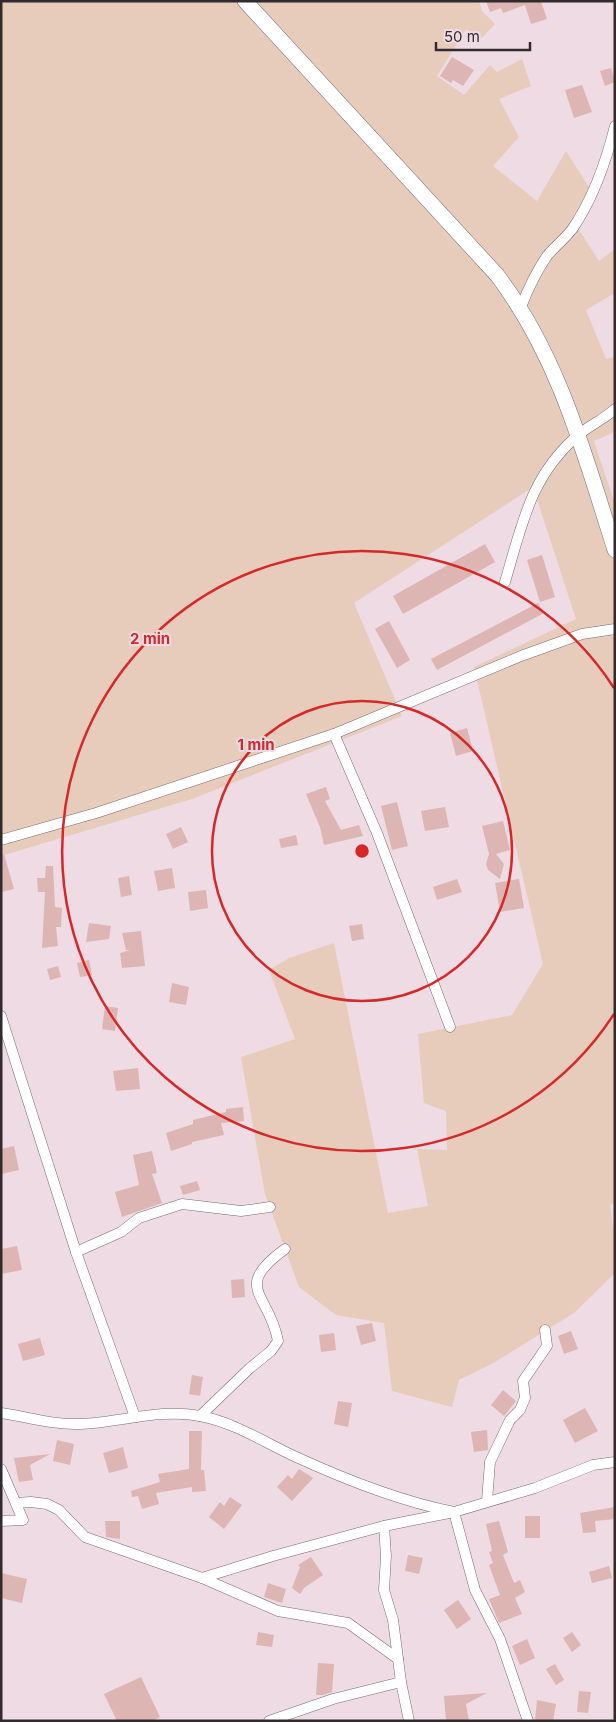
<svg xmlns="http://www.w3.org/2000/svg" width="616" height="1722" font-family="Inter,sans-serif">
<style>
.green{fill:#e7ccbc}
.building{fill:#ddb6b3}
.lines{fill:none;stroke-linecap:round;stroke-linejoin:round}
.street-casing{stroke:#7b6b72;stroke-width:11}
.secondary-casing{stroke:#7b6b72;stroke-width:16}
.street{stroke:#fff;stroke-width:10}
.secondary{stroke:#fff;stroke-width:15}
.ring{fill:none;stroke:#d62828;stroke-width:2.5}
.centre{fill:#d62828;stroke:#eedbe3;stroke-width:2.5}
.ring-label{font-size:15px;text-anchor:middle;font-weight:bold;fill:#d62828;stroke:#eedbe3;stroke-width:4;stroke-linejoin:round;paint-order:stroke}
</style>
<rect width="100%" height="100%" fill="#eedbe3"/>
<polygon class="green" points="1,1 479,1 482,11 495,24 482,38 466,29 437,76 464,95 490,65 497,72 522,59 531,86 499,99 519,137 493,166 537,201 566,151 596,198 574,222 599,261 615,249 615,296 613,294 586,310 606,359 615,357 615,432 594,441 615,504 615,1202 610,1205 615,1243 615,1273 574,1313 495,1362 459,1380 452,1407 392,1391 384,1323 336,1315 299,1287 265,1194 241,1057 295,1039 269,970 289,958 334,943 388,1213 428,1206 417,1149 447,1150 446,1111 424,1103 418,1034 512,1015 543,964 474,667 576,619 533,487 354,603 402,716 192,799 1,856"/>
<g class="building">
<polygon points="486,1 541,1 547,19 531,24 525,5 503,13 501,8 490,12"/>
<polygon points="452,57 474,70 463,86 453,80 451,83 440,76"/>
<polygon points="611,68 615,82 605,86 600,71"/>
<polygon points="582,85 592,112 574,118 565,90"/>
<polygon points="485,544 495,562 403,614 393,596"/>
<polygon points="542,555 555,597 540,602 527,560"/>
<polygon points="538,603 544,613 437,670 431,659"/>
<polygon points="389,621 410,660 397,668 375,629"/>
<polygon points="467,728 473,751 456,756 450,733"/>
<polygon points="326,787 330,799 325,801 341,830 359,825 363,836 324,845 320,827 306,794"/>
<polygon points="397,802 408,846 392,850 381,806"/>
<polygon points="445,807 449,827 425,831 421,811"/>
<polygon points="503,821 510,850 496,854 504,864 500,879 488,870 486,864 489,854 482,826"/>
<polygon points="181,827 188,842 173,849 166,834"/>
<polygon points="296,835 298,845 281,848 279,839"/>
<polygon points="1,854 4,854 14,889 1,892"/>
<polygon points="46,866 53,866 55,907 62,908 61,927 56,927 58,946 42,948 45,892 38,892 37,878 45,878"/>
<polygon points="172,868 175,888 158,891 154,871"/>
<polygon points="129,876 132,895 121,897 118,878"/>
<polygon points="457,879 462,892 437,900 433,887"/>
<polygon points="519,879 524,908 500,912 495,883"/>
<polygon points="206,890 208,908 190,911 188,892"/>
<polygon points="89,923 111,926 109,939 86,942"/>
<polygon points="362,924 364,939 352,941 349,926"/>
<polygon points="141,931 145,966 122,968 120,953 130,950 126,950 122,933"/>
<polygon points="89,960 92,975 80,977 77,963"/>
<polygon points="58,966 61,977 50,980 47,969"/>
<polygon points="172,983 189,987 186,1005 169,1002"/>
<polygon points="105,1006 118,1008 115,1031 102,1029"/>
<polygon points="138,1068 140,1089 116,1091 113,1071"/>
<polygon points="243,1107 244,1121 221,1123 224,1135 192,1142 192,1144 171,1151 166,1133 193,1124 193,1120 226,1112 226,1109"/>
<polygon points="14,1146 19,1170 1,1174 1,1149"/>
<polygon points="152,1151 157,1173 152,1174 162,1203 122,1217 115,1192 139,1185 133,1155"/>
<polygon points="197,1181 200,1190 183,1195 180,1186"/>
<polygon points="17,1246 22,1270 1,1274 1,1249"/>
<polygon points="244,1279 245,1297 232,1298 231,1280"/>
<polygon points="372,1323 376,1341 361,1345 356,1326"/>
<polygon points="571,1331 578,1349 564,1354 558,1336"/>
<polygon points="334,1333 336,1350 321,1352 319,1335"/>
<polygon points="40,1338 45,1355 23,1361 18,1344"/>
<polygon points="192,1375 203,1377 200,1396 189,1394"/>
<polygon points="503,1390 516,1401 504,1416 491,1405"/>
<polygon points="338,1401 352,1403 348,1427 334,1424"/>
<polygon points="585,1408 598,1431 575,1443 563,1420"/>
<polygon points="487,1430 488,1450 474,1452 471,1432"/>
<polygon points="189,1431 202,1431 201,1470 204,1470 206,1491 192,1492 192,1487 156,1493 159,1504 142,1509 138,1496 132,1497 131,1491 160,1482 158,1474 189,1469"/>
<polygon points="57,1440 74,1444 70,1465 53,1461"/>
<polygon points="123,1447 128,1468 109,1473 103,1453"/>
<polygon points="50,1454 30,1465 33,1480 19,1482 14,1458"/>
<polygon points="299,1469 313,1478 292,1501 277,1487 288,1475 292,1479"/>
<polygon points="230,1497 242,1505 224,1529 209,1517 220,1502 224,1506"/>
<polygon points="615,1507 615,1519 595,1521 596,1532 583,1533 580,1513"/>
<rect x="525" y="1516" width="15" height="22"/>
<polygon points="105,1521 120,1521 120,1539 106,1537"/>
<polygon points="499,1521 508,1552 503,1555 514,1583 520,1580 525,1592 515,1598 522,1614 499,1623 489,1599 500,1595 489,1565 493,1563 489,1552 492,1551 486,1524"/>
<polygon points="408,1555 423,1558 419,1574 405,1571"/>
<polygon points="311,1557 323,1575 304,1588 300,1594 292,1588 300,1567 298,1565"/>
<polygon points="609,1566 612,1578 592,1583 589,1572"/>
<polygon points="1,1573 27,1579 22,1603 1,1598"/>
<polygon points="268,1583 286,1589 282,1603 264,1597"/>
<polygon points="458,1600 471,1619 457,1629 444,1610"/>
<polygon points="258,1632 274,1635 272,1647 256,1645"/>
<polygon points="572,1632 581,1645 572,1652 563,1638"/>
<polygon points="527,1639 535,1658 520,1665 512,1646"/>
<polygon points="318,1663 334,1664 332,1692 323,1695 316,1695"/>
<polygon points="555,1664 564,1680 556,1685 546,1669"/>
<polygon points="141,1677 160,1717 152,1721 117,1721 104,1694"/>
<polygon points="579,1691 591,1692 588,1713 577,1712"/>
<polygon points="487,1693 466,1704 469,1721 446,1721 444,1696"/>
<polygon points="537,1700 556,1704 553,1721 535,1721"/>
</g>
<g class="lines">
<g class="street-casing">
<g id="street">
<path d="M 521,307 C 528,289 536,272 547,256 C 555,246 566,238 573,228 C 594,197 606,162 615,126"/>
<path d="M 505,582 C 522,525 530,477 577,436 C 588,426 603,420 615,409"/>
<polyline points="334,734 377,833 450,1027"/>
<polyline points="1,840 96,813 334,734 521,656 582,634 615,629"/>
<polyline points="1,1016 76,1252 135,1417"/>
<polyline points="76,1252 121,1232 139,1218 182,1204 241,1211 270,1207"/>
<path d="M 1,1413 C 28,1417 53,1425 80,1424 C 119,1423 160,1408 200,1416 C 233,1422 264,1442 294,1456 C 344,1479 399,1501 454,1512 L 475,1590 L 500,1639 L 528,1721"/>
<path d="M 200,1416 L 250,1368 L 271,1351 L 278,1341 C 270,1294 231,1288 285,1249"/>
<polyline points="1,1469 23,1520 1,1521"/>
<polyline points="487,1501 490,1462 510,1420 520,1410 525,1398 523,1381 547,1346 545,1330"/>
<polyline points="16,1503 31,1502 47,1504 59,1510 85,1537 202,1578 278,1611 348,1623 398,1659"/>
<polyline points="384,1526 386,1556 384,1590 393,1620 401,1682 409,1721"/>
<polyline points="202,1578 273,1556 384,1526 454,1512 535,1488 593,1465 615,1462"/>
<polyline points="269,1721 333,1699 401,1682"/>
</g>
</g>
<g class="secondary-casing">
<path id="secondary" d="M 245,1 L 497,275 C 559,357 584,453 615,550"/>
</g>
<use href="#street" class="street"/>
<use href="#secondary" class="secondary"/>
</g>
<g class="ring">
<circle cx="362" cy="851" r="150"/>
<path d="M614 1014A300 300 0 1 1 614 688"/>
</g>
<circle cx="362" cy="851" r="8" class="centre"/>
<g class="ring-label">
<text x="150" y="644">2 min</text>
<text x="256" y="750">1 min</text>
</g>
<rect width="616" height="1722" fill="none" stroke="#312b2d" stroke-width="5"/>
<path d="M436 42v8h94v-8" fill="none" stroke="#312b2d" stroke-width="2.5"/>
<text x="444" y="42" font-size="15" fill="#312b2d" stroke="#eedbe3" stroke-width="4" paint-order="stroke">50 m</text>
</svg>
